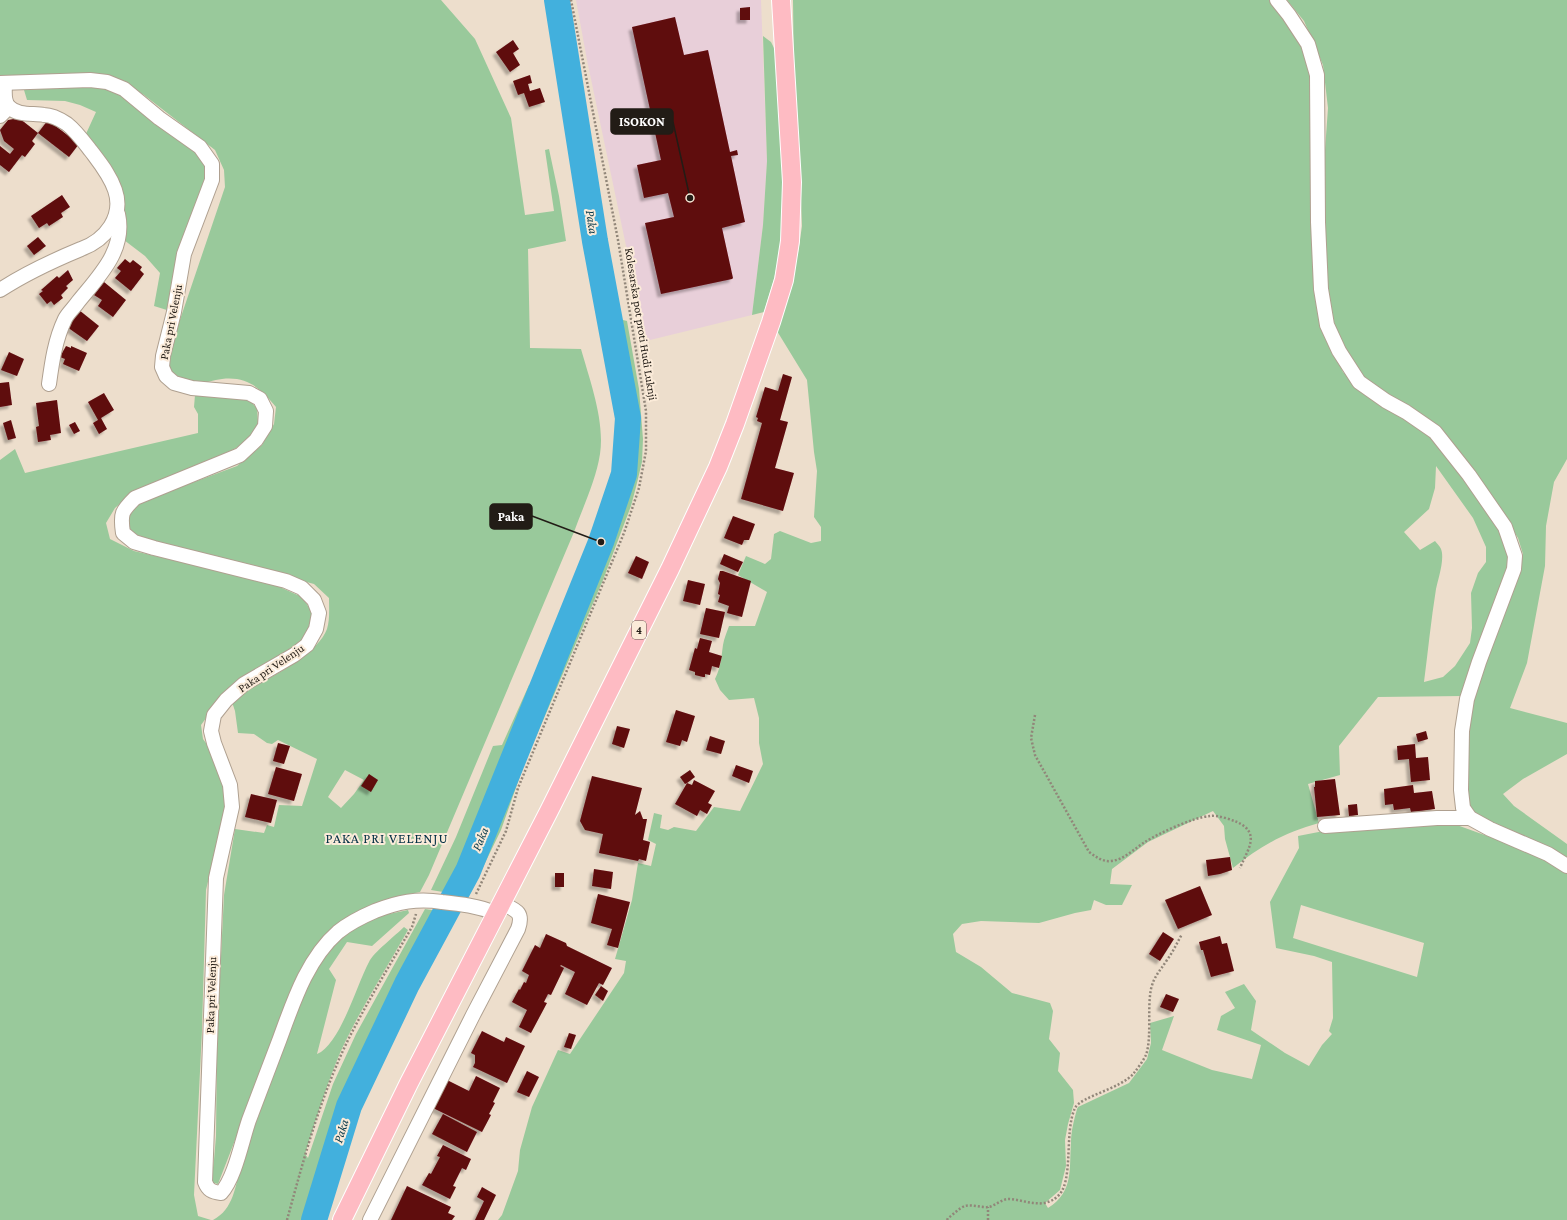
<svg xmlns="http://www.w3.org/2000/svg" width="1567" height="1220" font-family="'Crimson Pro',serif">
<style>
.industrial{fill:#e8cfd9}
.green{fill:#99c99b;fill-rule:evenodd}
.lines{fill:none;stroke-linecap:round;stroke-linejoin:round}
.river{stroke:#42b0dd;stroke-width:26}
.building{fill:#5f090d;filter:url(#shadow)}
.minor-casing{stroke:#afa090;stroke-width:16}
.major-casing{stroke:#fff;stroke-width:20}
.path{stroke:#918679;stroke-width:2.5;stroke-dasharray:2 2;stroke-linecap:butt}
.minor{stroke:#fff;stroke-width:14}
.major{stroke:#febbc3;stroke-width:18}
.labels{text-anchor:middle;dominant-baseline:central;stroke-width:4;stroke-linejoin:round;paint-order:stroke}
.shield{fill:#fbebd9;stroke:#635a50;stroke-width:1}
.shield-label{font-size:11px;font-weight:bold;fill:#221c16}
.street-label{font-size:12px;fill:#221c16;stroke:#fbebd9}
.water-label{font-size:13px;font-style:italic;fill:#06384a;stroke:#fbebd9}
.quarter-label{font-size:14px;letter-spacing:1px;fill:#032f45;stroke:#fbebd9}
.leader{fill:none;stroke:#221c16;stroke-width:1.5}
.callout-dot{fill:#221c16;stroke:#fbebd9;stroke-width:1.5}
.callout{fill:#221c16;stroke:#221c16;stroke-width:1.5}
.callout-label{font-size:13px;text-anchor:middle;font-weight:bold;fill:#fff}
</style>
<defs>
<filter id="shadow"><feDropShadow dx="-3.5" dy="3.5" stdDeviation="1" flood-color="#0004"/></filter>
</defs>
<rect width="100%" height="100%" fill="#eddecc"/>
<polygon class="industrial" points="576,0 761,0 767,161 763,225 752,315 646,341 587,60"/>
<g class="green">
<path d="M 0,0 L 441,0 L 475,39 L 511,118 L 525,215 L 554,211 L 545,150 L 549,149 L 559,196 L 566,241 L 528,249 L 530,348 L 581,349 C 590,381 605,421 600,454 C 596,480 583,507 574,532 L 429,875 L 420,892 L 400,896 L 339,924 L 263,1068 L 218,1184 L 211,1182 L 214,1160 L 216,1136 L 217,1038 L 224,895 L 235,829 L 264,833 L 267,825 L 274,827 L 279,805 L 302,806 L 317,759 L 278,740 L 272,744 L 267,743 L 254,734 L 238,733 L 235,711 L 232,702 L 237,696 C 262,682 317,656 327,629 C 330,619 329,609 329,598 L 314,584 L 133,535 L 123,528 L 124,514 L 143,501 L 237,466 L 262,445 L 274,424 L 276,407 C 261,389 248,376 222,379 C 212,380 202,385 192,383 C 185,382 178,379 171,377 L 166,361 L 225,187 L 224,170 L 215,150 L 144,95 L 119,80 L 0,79 ZM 345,770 L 364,780 L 354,794 L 341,808 L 328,797 Z"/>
<path d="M 793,0 L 1269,0 L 1277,9 L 1304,48 L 1312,75 L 1331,346 L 1343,372 L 1358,388 L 1412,423 L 1427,434 L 1444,450 L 1506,540 L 1510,566 L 1463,696 L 1378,697 L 1339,746 L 1340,775 L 1308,784 L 1319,823 C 1286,832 1260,846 1233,868 L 1225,839 L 1224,826 L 1213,811 L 1148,842 L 1112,869 L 1110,884 L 1132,885 L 1122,905 L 1106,905 L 1094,900 L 1091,910 L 1075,913 L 1039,923 L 981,921 L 962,924 L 953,934 L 956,952 L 981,967 L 1012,993 L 1050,1003 L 1053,1011 L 1049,1039 L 1060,1053 L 1058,1071 L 1073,1090 L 1074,1103 L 1068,1124 L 1065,1140 L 1066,1166 L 1060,1190 L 1045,1203 L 1048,1208 C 1074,1192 1069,1169 1071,1143 C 1071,1131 1074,1120 1077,1109 L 1078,1107 L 1129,1083 L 1147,1059 L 1151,1043 L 1150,1023 L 1174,1016 L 1162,1050 L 1212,1070 L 1252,1079 L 1261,1045 L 1217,1030 L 1221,1016 L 1235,1008 L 1225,992 L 1244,984 L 1256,1001 L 1251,1030 L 1285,1053 L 1309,1066 L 1322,1045 L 1332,1034 L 1329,1031 L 1333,1018 L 1332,962 L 1314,956 L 1276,948 L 1270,902 L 1299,848 L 1298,836 L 1329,830 L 1454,824 L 1540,855 L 1567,872 L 1567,1220 L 498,1220 L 502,1215 L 518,1171 L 520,1150 L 532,1107 L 558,1050 L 570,1054 L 624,973 L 626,961 L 615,959 L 632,900 L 638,863 L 651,866 L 656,844 L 648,840 L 654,813 L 662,815 L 660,828 L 668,830 L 674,827 L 696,831 L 714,807 L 740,811 L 763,764 L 759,743 L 759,718 L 754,698 L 729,700 L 720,690 L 715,679 C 721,666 721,659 723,645 C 724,638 727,632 729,626 L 755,626 L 767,592 L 738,575 L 746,556 L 765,564 L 771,559 L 774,534 L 780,531 L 811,543 L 821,541 L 821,527 L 814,517 L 817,471 L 814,452 L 807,380 L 777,331 L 798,253 L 802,226 L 800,172 L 794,81 ZM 1436,466 L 1473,518 L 1486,547 L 1486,562 L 1478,573 L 1471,593 L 1472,628 L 1470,643 L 1455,666 L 1443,677 L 1424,682 C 1428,651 1431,620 1436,589 C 1438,579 1445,559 1441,549 C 1440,546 1437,544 1435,541 L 1420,550 L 1404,532 L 1429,509 L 1435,488 ZM 1301,905 L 1424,943 L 1417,977 L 1293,938 Z"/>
<polygon points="1287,0 1567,0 1567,459 1554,482 1546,526 1545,566 1527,663 1510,708 1567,723 1567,754 1523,779 1503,794 1514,806 1567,844 1567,862 1475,816 1467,804 1466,724 1475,689 1523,554 1518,538 1477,475 1360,376 1346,357 1331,313 1325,268 1324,164 1328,108 1323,65 1304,21"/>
<polygon points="763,36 771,42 775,50 782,149 784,211 782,240 774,279 764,312 752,315 763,225 767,161"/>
<polygon points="97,86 113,88 196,150 206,167 206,186 170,311 154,306 160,273 145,256 124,240 126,218 120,187 85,136 96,112 80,105 65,101 27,100 24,90"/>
<polygon points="619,319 627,321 639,389 643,439 642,462 636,487 631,506 603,580 524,765 501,830 469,896 460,895 528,739 588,594 623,502 629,483 633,453 634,433 626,356"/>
<polygon points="195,395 249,400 257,408 258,422 252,439 218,458 132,493 115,508 106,523 110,539 134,551 273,584 302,597 312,612 312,626 306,637 294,649 222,696 201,725 203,739 214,754 228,798 206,890 202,1030 194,1195 198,1216 211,1220 0,1220 0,460 15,449 25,473 198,433 198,414 194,407"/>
<polygon points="539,683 516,741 449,893 431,890 456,837 493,746 502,745 529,685"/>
<path d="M 425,909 L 439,911 L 407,964 L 379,1018 L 360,1057 L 335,1131 L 307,1220 L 213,1220 C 234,1209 235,1186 241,1166 C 255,1123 271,1082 287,1040 C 297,1015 304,987 318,964 C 326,951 338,938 351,929 C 366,917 390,914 408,910 L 409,913 L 372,946 L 347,942 L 329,969 L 336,980 L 317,1054 C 340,1045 357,984 369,962 C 373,953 396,935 404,927 L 408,930 C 385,971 359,1011 340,1053 C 326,1086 316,1120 305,1154 L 308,1158 L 333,1084 L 356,1034 Z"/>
</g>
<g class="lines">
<polyline class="river" points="314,1220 349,1106 407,984 468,871 601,542 624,474 628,418 595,241 557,0"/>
</g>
<g class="building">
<polygon points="750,7 750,20 740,20 740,8"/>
<polygon points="675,17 684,55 708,50 730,152 737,150 738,155 731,156 745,222 722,228 733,278 732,279 661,294 645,223 674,217 668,193 644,198 637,165 661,160 632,27"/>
<polygon points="513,40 519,49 513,53 520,65 510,72 496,52"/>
<polygon points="530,75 532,83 528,84 530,91 540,88 545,102 529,107 524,93 518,95 513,81"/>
<polygon points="19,118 38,133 32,141 35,144 25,157 22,155 9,172 0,165 0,146 10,154 14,149 4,141 0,130 8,120"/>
<polygon points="48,120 79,144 69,157 38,133"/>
<polygon points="62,195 70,207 61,213 63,217 49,226 47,223 39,228 31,216"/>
<polygon points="38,237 46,246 34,255 27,246"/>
<polygon points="125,259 130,263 133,260 142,267 140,270 144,274 131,291 115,278 121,271 117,268"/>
<polygon points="68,270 73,280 66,286 68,288 61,295 63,298 54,305 51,301 47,304 39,294 43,291 41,290 57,276 59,278"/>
<polygon points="104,282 126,300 113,317 98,306 102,300 94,295"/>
<polygon points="79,310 99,326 87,341 67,327"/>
<polygon points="66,346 71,348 71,346 87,353 79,371 63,364 65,359 60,357"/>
<polygon points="9,352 24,359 17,376 1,370"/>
<polygon points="783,374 792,377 780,420 788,422 775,468 794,473 783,511 741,499 762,423 757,421 758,418 756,417 765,387 778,391"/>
<polygon points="9,382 12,405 0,407 0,383"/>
<polygon points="104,393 114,410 101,418 107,429 99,434 93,423 98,420 88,402"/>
<polygon points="57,400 61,433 50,435 51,440 38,442 36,427 39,426 36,403"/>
<polygon points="11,420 16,438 8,440 3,423"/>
<polygon points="75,422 80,431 74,434 69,425"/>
<polygon points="733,516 755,524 749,540 744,540 742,545 724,538"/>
<polygon points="724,554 743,562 738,572 720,564"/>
<polygon points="636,556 649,562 642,579 628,573"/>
<polygon points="720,571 723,571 751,581 742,617 727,613 729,606 718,602 720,595 718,594 720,583 718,579"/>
<polygon points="688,580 705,584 700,605 683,601"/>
<polygon points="706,608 725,612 719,638 700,634"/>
<polygon points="700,638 712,641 709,652 722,656 719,668 712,666 710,675 705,674 705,677 703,677 695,675 695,672 689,670 695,648 697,649"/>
<polygon points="676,710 695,716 687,742 682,740 680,746 666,742"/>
<polygon points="617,726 630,729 624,748 612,744"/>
<polygon points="1426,731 1428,739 1418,742 1416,734"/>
<polygon points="710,736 725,741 721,754 706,750"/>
<polygon points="278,743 290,746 284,764 273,761"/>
<polygon points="1415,744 1416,758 1428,757 1430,780 1411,782 1409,759 1398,760 1397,746"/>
<polygon points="736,765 753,771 749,783 732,776"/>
<polygon points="276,767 302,774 294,801 268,794"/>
<polygon points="690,770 695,777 687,783 692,785 694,780 715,791 708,803 712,805 707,814 700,810 697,816 675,804 687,783 685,784 680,777"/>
<polygon points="369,774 378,780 371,792 361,786"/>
<polygon points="592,776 642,788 635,815 640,811 643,819 647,819 643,840 650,842 646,861 639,859 638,861 599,853 603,834 585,830 580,821"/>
<polygon points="1335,779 1340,815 1317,817 1314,787 1315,787 1315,781"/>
<polygon points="1413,785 1414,793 1432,791 1435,809 1411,812 1410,808 1394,810 1393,804 1385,805 1384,789"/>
<polygon points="251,794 277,800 271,823 245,817"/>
<polygon points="1357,804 1358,815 1349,816 1348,805"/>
<polygon points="1230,857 1232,870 1220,874 1208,876 1206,860"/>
<polygon points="594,869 613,872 611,889 592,886"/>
<rect x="555" y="873" width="9" height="14"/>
<polygon points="1200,886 1212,915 1178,929 1165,900"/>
<polygon points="598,894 630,902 618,948 607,945 612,929 591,923"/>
<polygon points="1163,932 1174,939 1160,961 1149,954"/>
<polygon points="546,934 566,943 567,946 612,968 603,985 599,983 587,1005 565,994 575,972 561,965 560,966 564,968 551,995 548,994 544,1002 547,1003 531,1033 519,1027 527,1010 512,1002 519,989 520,990 524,982 526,983 529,975 522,971 535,945 540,948"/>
<polygon points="1220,936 1222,944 1227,943 1234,971 1211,977 1203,950 1201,950 1199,942"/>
<polygon points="601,986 608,991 603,1001 595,995"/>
<polygon points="1166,994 1179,999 1173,1012 1160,1007"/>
<polygon points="482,1031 504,1042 506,1037 525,1046 507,1083 473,1067 475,1063 475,1055 471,1053"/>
<polygon points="569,1033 576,1035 571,1049 564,1047"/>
<polygon points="527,1071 539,1077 529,1097 517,1092"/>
<polygon points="476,1076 500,1088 493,1102 495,1103 489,1114 491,1115 482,1132 433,1108 447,1080 469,1091"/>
<polygon points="443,1114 477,1132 467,1152 432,1134"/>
<polygon points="443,1145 471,1159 466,1170 462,1168 453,1186 456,1187 450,1199 422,1185 429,1173 431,1174 440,1157 437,1156"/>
<polygon points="407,1186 451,1207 448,1213 455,1216 452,1220 391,1220"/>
<polygon points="482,1187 496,1195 484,1220 475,1220 484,1201 477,1197"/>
</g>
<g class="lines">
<g class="minor-casing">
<g id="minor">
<polyline points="1277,0 1289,15 1308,44 1317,75 1318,222 1321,289 1327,325 1339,351 1359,382 1386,401 1406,412 1435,432 1469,475 1505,527 1515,556 1514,569 1479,662 1467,699 1462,731 1461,790 1463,808 1470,818 1490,829 1548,854 1567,866"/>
<path d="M 0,83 L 90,80 L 107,82 L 124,89 L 159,118 L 200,147 L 212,164 L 212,180 L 184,254 L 174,312 L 163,356 L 162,367 L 166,376 L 174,383 L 192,388 L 249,393 L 260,399 L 266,411 L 265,426 L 256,440 L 240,455 L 135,498 C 122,511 120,513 123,533 L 134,542 L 154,548 L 286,581 L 302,588 L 314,600 L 319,613 L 316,629 L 307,645 L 294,655 L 244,684 L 226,700 L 214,715 L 211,731 L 214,743 L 230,785 L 232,807 L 216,878 L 205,1182 C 208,1190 212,1192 221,1193 C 235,1178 242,1140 249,1120 C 259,1093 269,1067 279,1041 C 293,1003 307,959 338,932 C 349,923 361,917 375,911 C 398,902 417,898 442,902 C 461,904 478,906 495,913"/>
<polyline points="0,116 9,107"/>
<path d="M 0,290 C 26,273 52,261 81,249 C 106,240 124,216 115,190 C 110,175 100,163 91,151 C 84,142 76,131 67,124 C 61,120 51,115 44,115 C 33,113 18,116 9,107 C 3,101 5,91 5,84"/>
<path d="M 49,384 C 52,362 55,340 65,319 C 68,313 74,308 78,302 C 99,276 126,250 118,214"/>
<polyline points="1325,826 1437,818 1470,818"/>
<path d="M 370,1220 L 473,1015 L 518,929 C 524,912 516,910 501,903"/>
</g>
</g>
<g class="major-casing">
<polyline id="major" points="342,1220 409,1083 549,811 670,569 718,467 735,424 771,322 784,280 790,241 792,182 781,0"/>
</g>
<g class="path">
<path d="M 1035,715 L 1031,738 L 1035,755 L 1089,852 C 1096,857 1103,862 1111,861 C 1124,860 1135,848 1145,842 C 1159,833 1194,817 1210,816 C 1218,815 1229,819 1237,822 C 1261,833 1248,849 1240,868"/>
<polyline points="476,894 506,831 518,788 624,533 639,488 646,451 646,411 618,240 571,0"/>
<path d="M 287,1220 C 304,1158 321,1094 350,1036 C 369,999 391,963 412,927 L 416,914"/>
<path d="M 947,1220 L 948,1218 C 953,1215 959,1208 965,1206 C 972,1204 982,1208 989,1207 C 996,1205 1002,1199 1009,1199 C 1026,1200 1043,1210 1058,1196 C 1074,1182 1064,1131 1075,1108 C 1081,1096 1121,1089 1134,1073 C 1138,1068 1143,1061 1146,1055 C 1152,1037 1147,1009 1151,989 C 1154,976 1160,971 1167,960 C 1173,952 1177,943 1182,934"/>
<polyline points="988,1220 988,1207"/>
</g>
<use href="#minor" class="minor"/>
<use href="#major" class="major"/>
</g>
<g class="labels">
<rect class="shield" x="632" y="621" width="14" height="18" rx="3"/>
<g class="shield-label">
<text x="639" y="630">4</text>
</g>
<g class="street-label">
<text transform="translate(171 322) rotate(-79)">Paka pri Velenju</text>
<text transform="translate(641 324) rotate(81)">Kolesarska pot proti Hudi Luknji</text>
<text transform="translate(271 668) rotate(-34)">Paka pri Velenju</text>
<text transform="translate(211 995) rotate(-88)">Paka pri Velenju</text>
</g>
<g class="water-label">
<text transform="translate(592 222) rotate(81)">Paka</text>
<text transform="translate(480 839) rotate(-68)">Paka</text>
<text transform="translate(341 1131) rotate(-73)">Paka</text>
</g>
<g class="quarter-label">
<text x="387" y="838">PAKA PRI VELENJU</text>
</g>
</g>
<path class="leader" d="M690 198L673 122M601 542L532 516"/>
<g class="callout-dot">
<circle cx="690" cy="198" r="4"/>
<circle cx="601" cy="542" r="4"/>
</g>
<g class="callout">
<rect x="611" y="109" width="62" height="25" rx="4"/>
<rect x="490" y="504" width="42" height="25" rx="4"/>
</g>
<g class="callout-label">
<text x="642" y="126">ISOKON</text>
<text x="511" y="521">Paka</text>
</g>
</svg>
